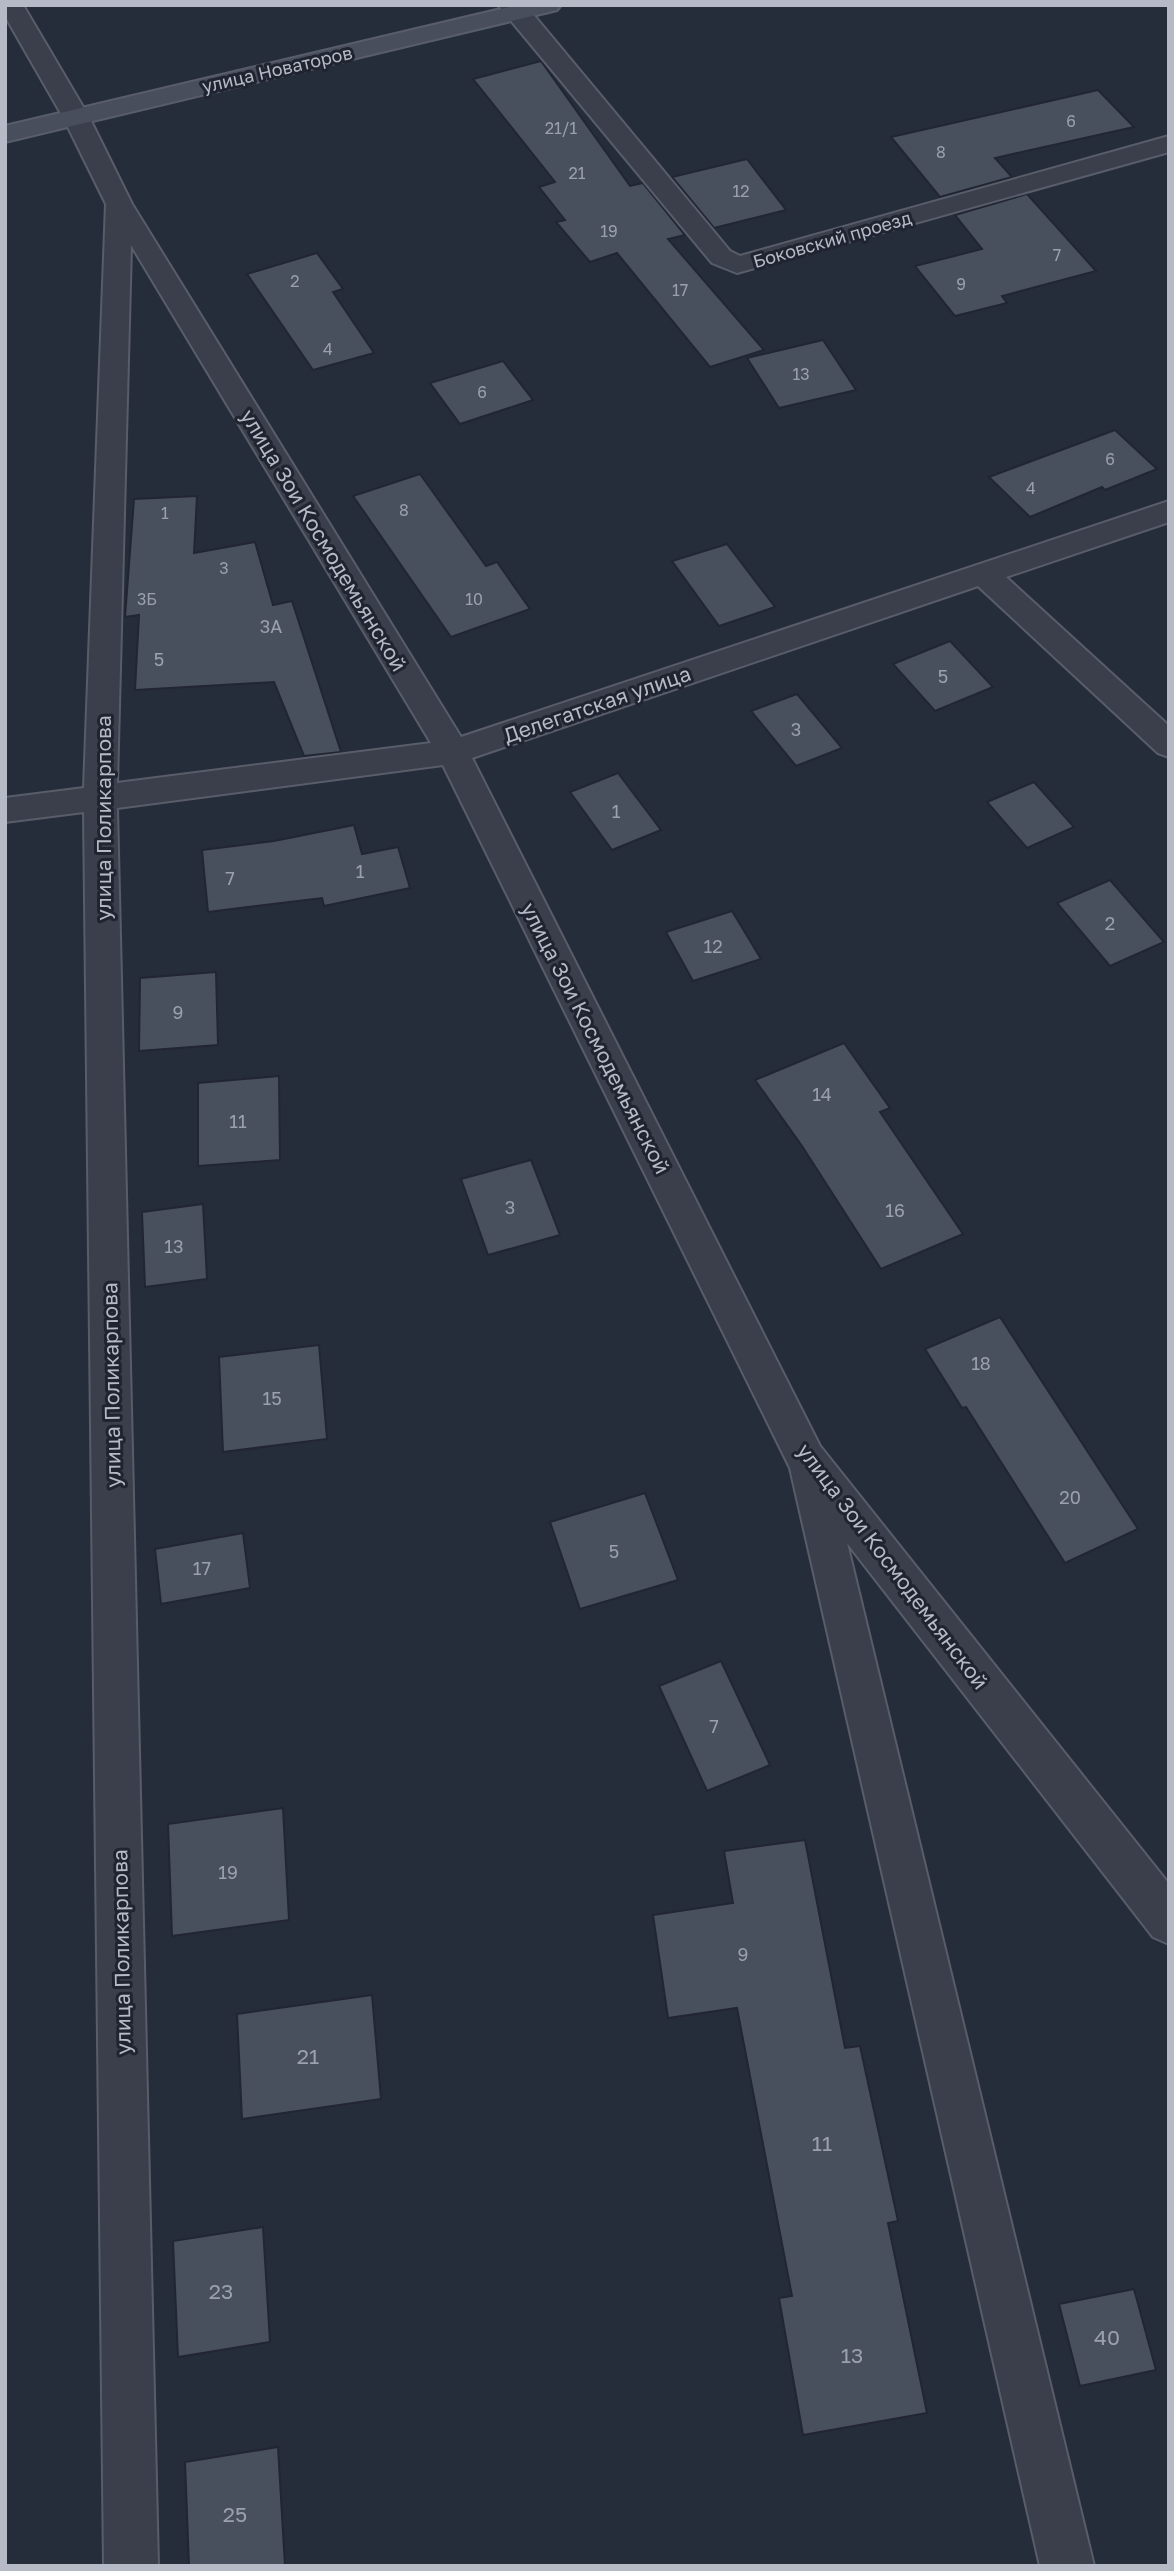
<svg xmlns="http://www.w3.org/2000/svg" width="1174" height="2571" font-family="'Golos Text',sans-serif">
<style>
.building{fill:#48505e;stroke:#212632;stroke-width:2}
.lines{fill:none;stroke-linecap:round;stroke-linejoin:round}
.street-casing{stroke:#585d69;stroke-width:4}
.secondary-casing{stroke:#585d69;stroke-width:4}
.street{fill:#3a3f4b;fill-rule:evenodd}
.secondary{fill:#494e5d;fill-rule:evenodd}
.labels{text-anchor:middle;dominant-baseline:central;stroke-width:6;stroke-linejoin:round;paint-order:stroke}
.far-number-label{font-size:16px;fill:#9aa0ac}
.far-street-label{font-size:18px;fill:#b6bac6;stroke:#1f2430}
.number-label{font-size:18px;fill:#9aa0ac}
.street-label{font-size:21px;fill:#b6bac6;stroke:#1f2430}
.near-number-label{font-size:21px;fill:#9aa0ac}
</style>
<rect width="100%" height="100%" fill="#262d3a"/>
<g class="building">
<polygon points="541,61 630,186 643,183 685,235 668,239 764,350 710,367 617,253 590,262 556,222 565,220 539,187 555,182 473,79"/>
<polygon points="1098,90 1134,127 995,158 1012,177 940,197 891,137"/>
<polygon points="747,159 786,210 714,228 672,177"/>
<polygon points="1027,194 1096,271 1002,296 1007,303 955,316 915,266 982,249 955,215"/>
<polygon points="317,253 343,289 333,292 374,353 313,370 247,274"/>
<polygon points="823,340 856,390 779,408 747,358"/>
<polygon points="503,361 533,400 460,424 430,383"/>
<polygon points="1115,430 1157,469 1105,490 1102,487 1030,517 989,477"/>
<polygon points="420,474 486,566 497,562 530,609 451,637 353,496"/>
<polygon points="197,496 194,553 255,542 273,605 292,601 341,752 304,756 274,682 135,690 139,615 125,617 134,499"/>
<polygon points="727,544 775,607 719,626 672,561"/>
<polygon points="950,641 993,687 935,711 893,664"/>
<polygon points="797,694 842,748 796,766 751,711"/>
<polygon points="618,773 661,830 612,850 570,792"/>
<polygon points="1034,782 1074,827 1027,848 987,802"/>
<polygon points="354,825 362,854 398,847 410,888 324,906 322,898 208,912 202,850 274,841"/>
<polygon points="1110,880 1164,942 1110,966 1057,903"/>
<polygon points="732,911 761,959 693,981 666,932"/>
<polygon points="216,972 218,1045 139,1051 140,978"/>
<polygon points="844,1043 890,1108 880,1112 963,1234 881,1269 802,1146 755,1080"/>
<polygon points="279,1076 280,1160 198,1166 198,1083"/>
<polygon points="531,1160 560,1235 488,1255 461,1179"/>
<polygon points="203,1204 207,1279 145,1287 142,1212"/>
<polygon points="1000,1317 1138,1529 1065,1563 966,1407 962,1408 925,1349"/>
<polygon points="319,1345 327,1439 223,1452 219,1357"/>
<polygon points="645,1493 678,1580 580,1609 550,1522"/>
<polygon points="243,1533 250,1588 161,1604 155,1549"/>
<polygon points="721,1661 770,1765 707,1791 659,1686"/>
<polygon points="283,1808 289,1920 172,1936 168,1824"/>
<polygon points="805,1840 845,2048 860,2046 898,2221 888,2223 927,2413 803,2435 779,2298 792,2296 737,2008 668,2018 653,1915 733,1903 724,1851"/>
<polygon points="372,1995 381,2099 242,2119 237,2014"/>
<polygon points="263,2227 270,2342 178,2357 173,2241"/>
<polygon points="1134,2289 1156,2370 1080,2386 1059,2304"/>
<polygon points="278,2447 285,2566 189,2566 185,2462"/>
</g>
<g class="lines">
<g class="street-casing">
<g id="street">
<path d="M 5,5 L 23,5 L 89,117 L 132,204 L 461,737 L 1169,501 L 1169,522 L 1006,577 L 1169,726 L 1169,757 L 1158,753 L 978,586 L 472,758 L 820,1446 L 1169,1884 L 1169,1944 L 1153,1937 L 847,1543 L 1094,2566 L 1040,2566 L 790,1468 L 443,765 L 117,808 L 158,2566 L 104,2566 L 84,812 L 5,822 L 5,798 L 84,788 L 106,204 L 63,117 L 5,16 ZM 131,245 L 431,743 L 117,783 Z"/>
<polygon points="498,5 527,7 730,251 740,256 1169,136 1169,152 737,273 712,263"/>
</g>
</g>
<g class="secondary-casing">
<polygon id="secondary" points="518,5 561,5 557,10 549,12 5,142 5,126"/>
</g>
<use href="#street" class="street"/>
<use href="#secondary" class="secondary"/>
</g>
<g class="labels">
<g class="far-number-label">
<text x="1071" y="121">6</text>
<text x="561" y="128">21/1</text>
<text x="941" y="152">8</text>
<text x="577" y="173">21</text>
<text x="741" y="191">12</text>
<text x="609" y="231">19</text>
<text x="1057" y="255">7</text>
<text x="295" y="281">2</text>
<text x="961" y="284">9</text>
<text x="680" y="290">17</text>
<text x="328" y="349">4</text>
<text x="801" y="374">13</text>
<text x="482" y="392">6</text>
<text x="1110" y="459">6</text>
<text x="1031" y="488">4</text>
<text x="404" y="510">8</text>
<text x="165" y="513">1</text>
<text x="224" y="568">3</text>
<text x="147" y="599">3Б</text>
<text x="474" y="599">10</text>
</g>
<g class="far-street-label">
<text transform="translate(277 69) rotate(-13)">улица Новаторов</text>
<text transform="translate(832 239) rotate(-16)">Боковский проезд</text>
</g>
<g class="number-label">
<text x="271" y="626">3А</text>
<text x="159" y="659">5</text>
<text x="943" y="676">5</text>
<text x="796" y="729">3</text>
<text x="616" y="811">1</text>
<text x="360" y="871">1</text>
<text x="230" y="878">7</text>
<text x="1110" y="923">2</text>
<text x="713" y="946">12</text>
<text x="178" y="1012">9</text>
<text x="822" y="1094">14</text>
<text x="238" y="1121">11</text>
<text x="510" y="1207">3</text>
<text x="895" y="1210">16</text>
<text x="174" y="1246">13</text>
<text x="981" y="1363">18</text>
<text x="272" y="1398">15</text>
<text x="1070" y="1497">20</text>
<text x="614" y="1551">5</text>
<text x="202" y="1568">17</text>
<text x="714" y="1726">7</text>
<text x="228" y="1872">19</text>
<text x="743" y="1954">9</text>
</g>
<g class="street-label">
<text transform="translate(324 540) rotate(59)">улица Зои Космодемьянской</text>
<text transform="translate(597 704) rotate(-19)">Делегатская улица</text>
<text transform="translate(103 818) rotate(-90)">улица Поликарпова</text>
<text transform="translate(596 1038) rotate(63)">улица Зои Космодемьянской</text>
<text transform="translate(111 1385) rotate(-91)">улица Поликарпова</text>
<text transform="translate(893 1566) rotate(53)">улица Зои Космодемьянской</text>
<text transform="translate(121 1952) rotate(-91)">улица Поликарпова</text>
</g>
<g class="near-number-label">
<text x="308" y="2056">21</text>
<text x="822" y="2143">11</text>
<text x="221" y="2291">23</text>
<text x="1107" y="2337">40</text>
<text x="852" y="2355">13</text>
<text x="235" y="2514">25</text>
</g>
</g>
<rect width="1174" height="2571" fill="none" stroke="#b6bac6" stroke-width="14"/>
</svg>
